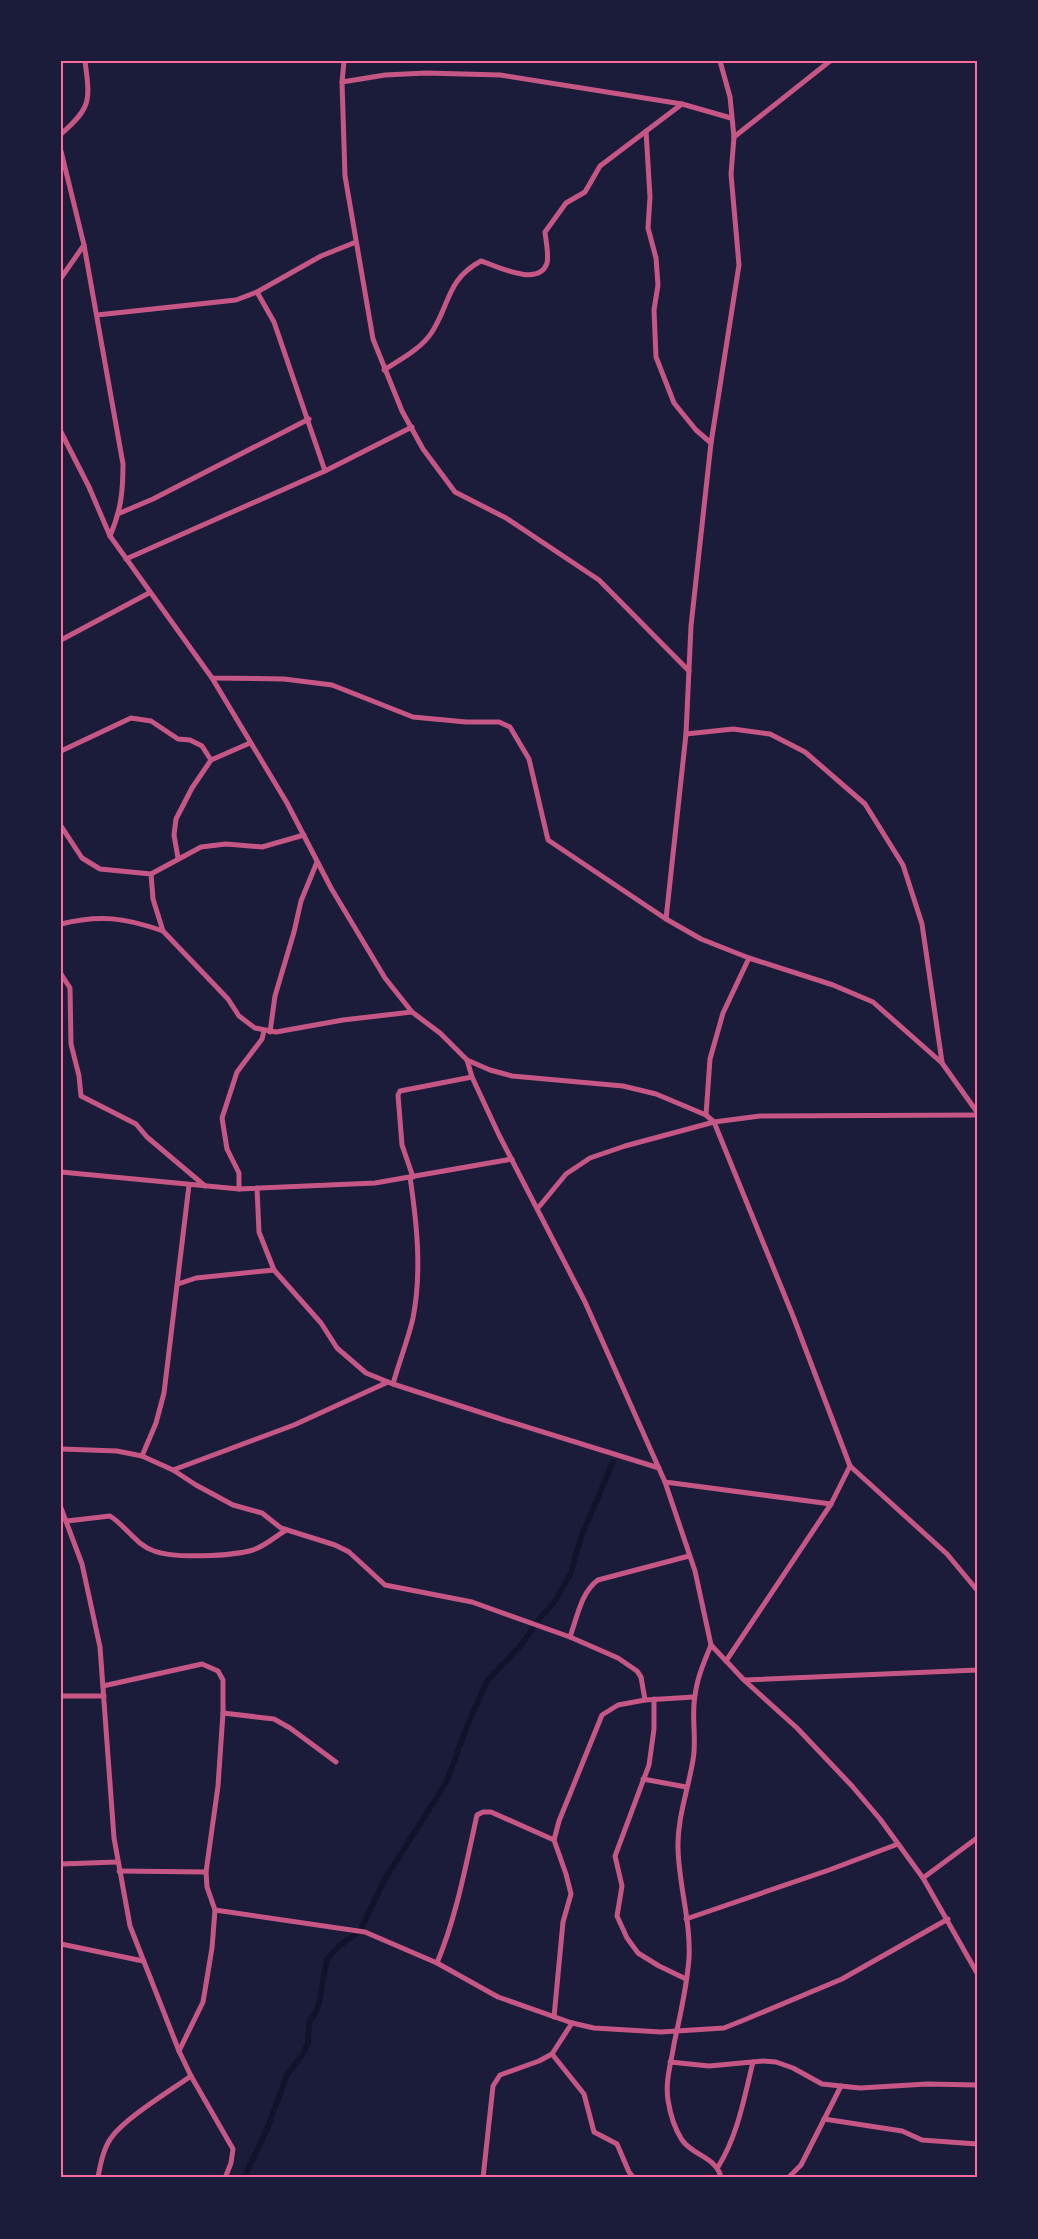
<svg xmlns="http://www.w3.org/2000/svg" width="1038" height="2239" font-family="'IBM Plex Sans',sans-serif">
<style>
.lines{fill:none;stroke-linecap:round;stroke-linejoin:round}
.stream{stroke:#12122b;stroke-width:5.5}
.minor{stroke:#c65784;stroke-width:5}
.neatline{fill:none;stroke:#ff6b9d;stroke-width:2}
</style>
<rect width="100%" height="100%" fill="#1b1b3a"/>
<g class="lines">
<polyline class="stream" points="244,2178 267,2129 287,2075 303,2054 308,2043 309,2023 318,2008 327,1959 339,1946 360,1931 385,1879 447,1781 466,1729 487,1681 521,1645 541,1617 555,1601 571,1573 581,1537 613,1462"/>
<g class="minor">
<polyline points="344,61 342,82 345,176 373,339 402,411 423,449 455,492 506,518 599,580 689,671"/>
<polyline points="342,82 385,75 426,73 500,75 682,104 731,118"/>
<polyline points="646,131 650,197 648,228 656,258 658,285 654,310 656,357 674,403 696,430 711,443"/>
<path d="M 61,134 C 92,107 90,100 85,61"/>
<polyline points="734,137 830,61"/>
<path d="M 61,151 L 84,245 L 123,464 C 123,492 121,510 110,536"/>
<polyline points="61,278 84,245"/>
<polyline points="257,292 274,322 325,471"/>
<polyline points="97,315 236,300 257,292 321,256 356,242"/>
<path d="M 384,370 C 401,359 421,349 432,332 C 450,304 447,279 481,261 C 497,266 539,288 547,263 C 549,255 546,241 545,232 L 566,203 L 585,192 L 600,166 L 682,104"/>
<polyline points="61,432 89,487 110,536 212,678 284,679 332,685 413,717 466,722 499,722 510,727 529,759 548,840 666,919 701,939 749,958 833,985 873,1002 942,1063 977,1112"/>
<polyline points="120,513 153,499 309,419"/>
<polyline points="126,559 325,471 412,427"/>
<polyline points="61,640 149,593"/>
<polyline points="212,678 287,803 331,888 385,978 412,1012 440,1033 467,1060 472,1077 499,1135 585,1302 665,1482 831,1504"/>
<polyline points="686,734 733,729 770,734 805,752 865,804 903,865 922,924 942,1062"/>
<polyline points="61,751 131,718 151,721 178,739 190,740 202,746 211,760"/>
<polyline points="61,826 82,858 100,869 151,874 153,899 163,931 228,999 239,1016 255,1028 276,1032 343,1020 412,1012"/>
<polyline points="178,858 174,835 176,819 192,788 211,760 250,743"/>
<polyline points="151,874 201,847 226,844 262,847 304,835"/>
<polyline points="666,919 686,734 691,626 711,443 739,265 731,174 734,137 730,97 720,61"/>
<path d="M 61,924 C 100,914 126,918 163,931"/>
<polyline points="61,974 70,988 71,1044 79,1076 81,1096 136,1124 147,1137 205,1186"/>
<polyline points="270,1032 275,996 294,932 301,901 317,862"/>
<polyline points="467,1060 490,1070 512,1076 623,1086 656,1094 706,1115 714,1122 793,1316 850,1466 947,1554 977,1590"/>
<polyline points="706,1115 710,1059 723,1013 749,958"/>
<polyline points="61,1172 239,1189 375,1183 512,1159"/>
<polyline points="413,1177 402,1145 398,1095 400,1091 472,1077"/>
<polyline points="257,1188 259,1232 274,1270 321,1323 337,1348 366,1373 393,1384 504,1420 659,1468"/>
<polyline points="239,1189 239,1173 227,1149 222,1118 237,1072 262,1039 264,1031"/>
<polyline points="538,1208 566,1174 590,1158 625,1146 714,1122 760,1116 977,1115"/>
<polyline points="178,1284 196,1278 274,1270"/>
<path d="M 393,1384 C 399,1362 408,1340 413,1318 C 422,1272 417,1224 410,1177"/>
<polyline points="61,1449 117,1451 142,1456 173,1470 196,1485 233,1505 262,1513 281,1528 335,1545 349,1552 385,1585 472,1602 570,1637 618,1658 637,1671 641,1677 645,1700 694,1697"/>
<polyline points="142,1456 156,1423 164,1393 189,1185"/>
<polyline points="173,1470 294,1425 388,1382"/>
<polyline points="665,1482 695,1571 711,1645 744,1680 797,1728 852,1786 880,1819 923,1878 977,1973"/>
<polyline points="61,1508 82,1564 100,1647 114,1838 130,1926 179,2051 191,2076 233,2149 231,2163 225,2178"/>
<path d="M 67,1521 L 110,1516 C 126,1526 136,1545 154,1551 C 175,1559 232,1556 253,1550 C 265,1546 276,1536 286,1530"/>
<path d="M 570,1637 C 577,1618 581,1592 598,1580 L 689,1556"/>
<path d="M 711,1645 C 704,1662 697,1678 695,1696 C 691,1717 697,1739 693,1760 C 688,1790 677,1819 678,1849 C 679,1886 691,1922 689,1958 C 687,1987 680,2016 674,2044 C 671,2064 665,2081 668,2100 C 670,2113 675,2129 682,2140 C 693,2156 717,2157 721,2178"/>
<polyline points="726,1661 831,1504 850,1466"/>
<polyline points="744,1680 977,1670"/>
<polyline points="103,1686 202,1664 218,1671 223,1680 223,1713 218,1786 206,1872 207,1887 215,1910 212,1948 203,2002 179,2051"/>
<polyline points="61,1696 104,1696"/>
<polyline points="654,1699 654,1729 649,1765 615,1856 622,1886 617,1916 627,1938 638,1953 659,1966 686,1979"/>
<polyline points="223,1713 274,1719 290,1728 336,1762"/>
<polyline points="643,1779 686,1787"/>
<polyline points="61,1864 117,1862"/>
<polyline points="119,1871 206,1872"/>
<polyline points="923,1878 977,1838"/>
<polyline points="215,1910 365,1932 437,1963 498,1997 572,2023 594,2028 661,2032 724,2028 744,2020 842,1979 948,1919"/>
<polyline points="686,1919 829,1870 898,1844"/>
<polyline points="61,1944 143,1961"/>
<path d="M 437,1963 C 457,1915 466,1864 477,1815 L 483,1812 L 491,1812 L 554,1840"/>
<polyline points="554,2017 563,1922 571,1894 566,1874 554,1840 559,1821 602,1715 618,1705 645,1700"/>
<polyline points="552,2054 584,2094 594,2132 617,2144 629,2172 634,2178"/>
<polyline points="670,2062 709,2066 763,2061 776,2062 793,2068 822,2084 860,2088 927,2084 977,2085"/>
<polyline points="824,2119 902,2131 922,2140 977,2144"/>
<path d="M 718,2167 C 738,2135 744,2098 753,2062"/>
<path d="M 98,2178 C 100,2165 103,2149 111,2138 C 125,2118 170,2091 191,2076"/>
<polyline points="483,2178 493,2086 500,2075 539,2061 552,2054 572,2023"/>
<polyline points="788,2178 801,2165 841,2086"/>
</g>
</g>
<rect width="1038" height="2239" fill="none" stroke="#1b1b3a" stroke-width="125"/>
<rect x="62" y="62" width="914" height="2114" class="neatline"/>
</svg>
